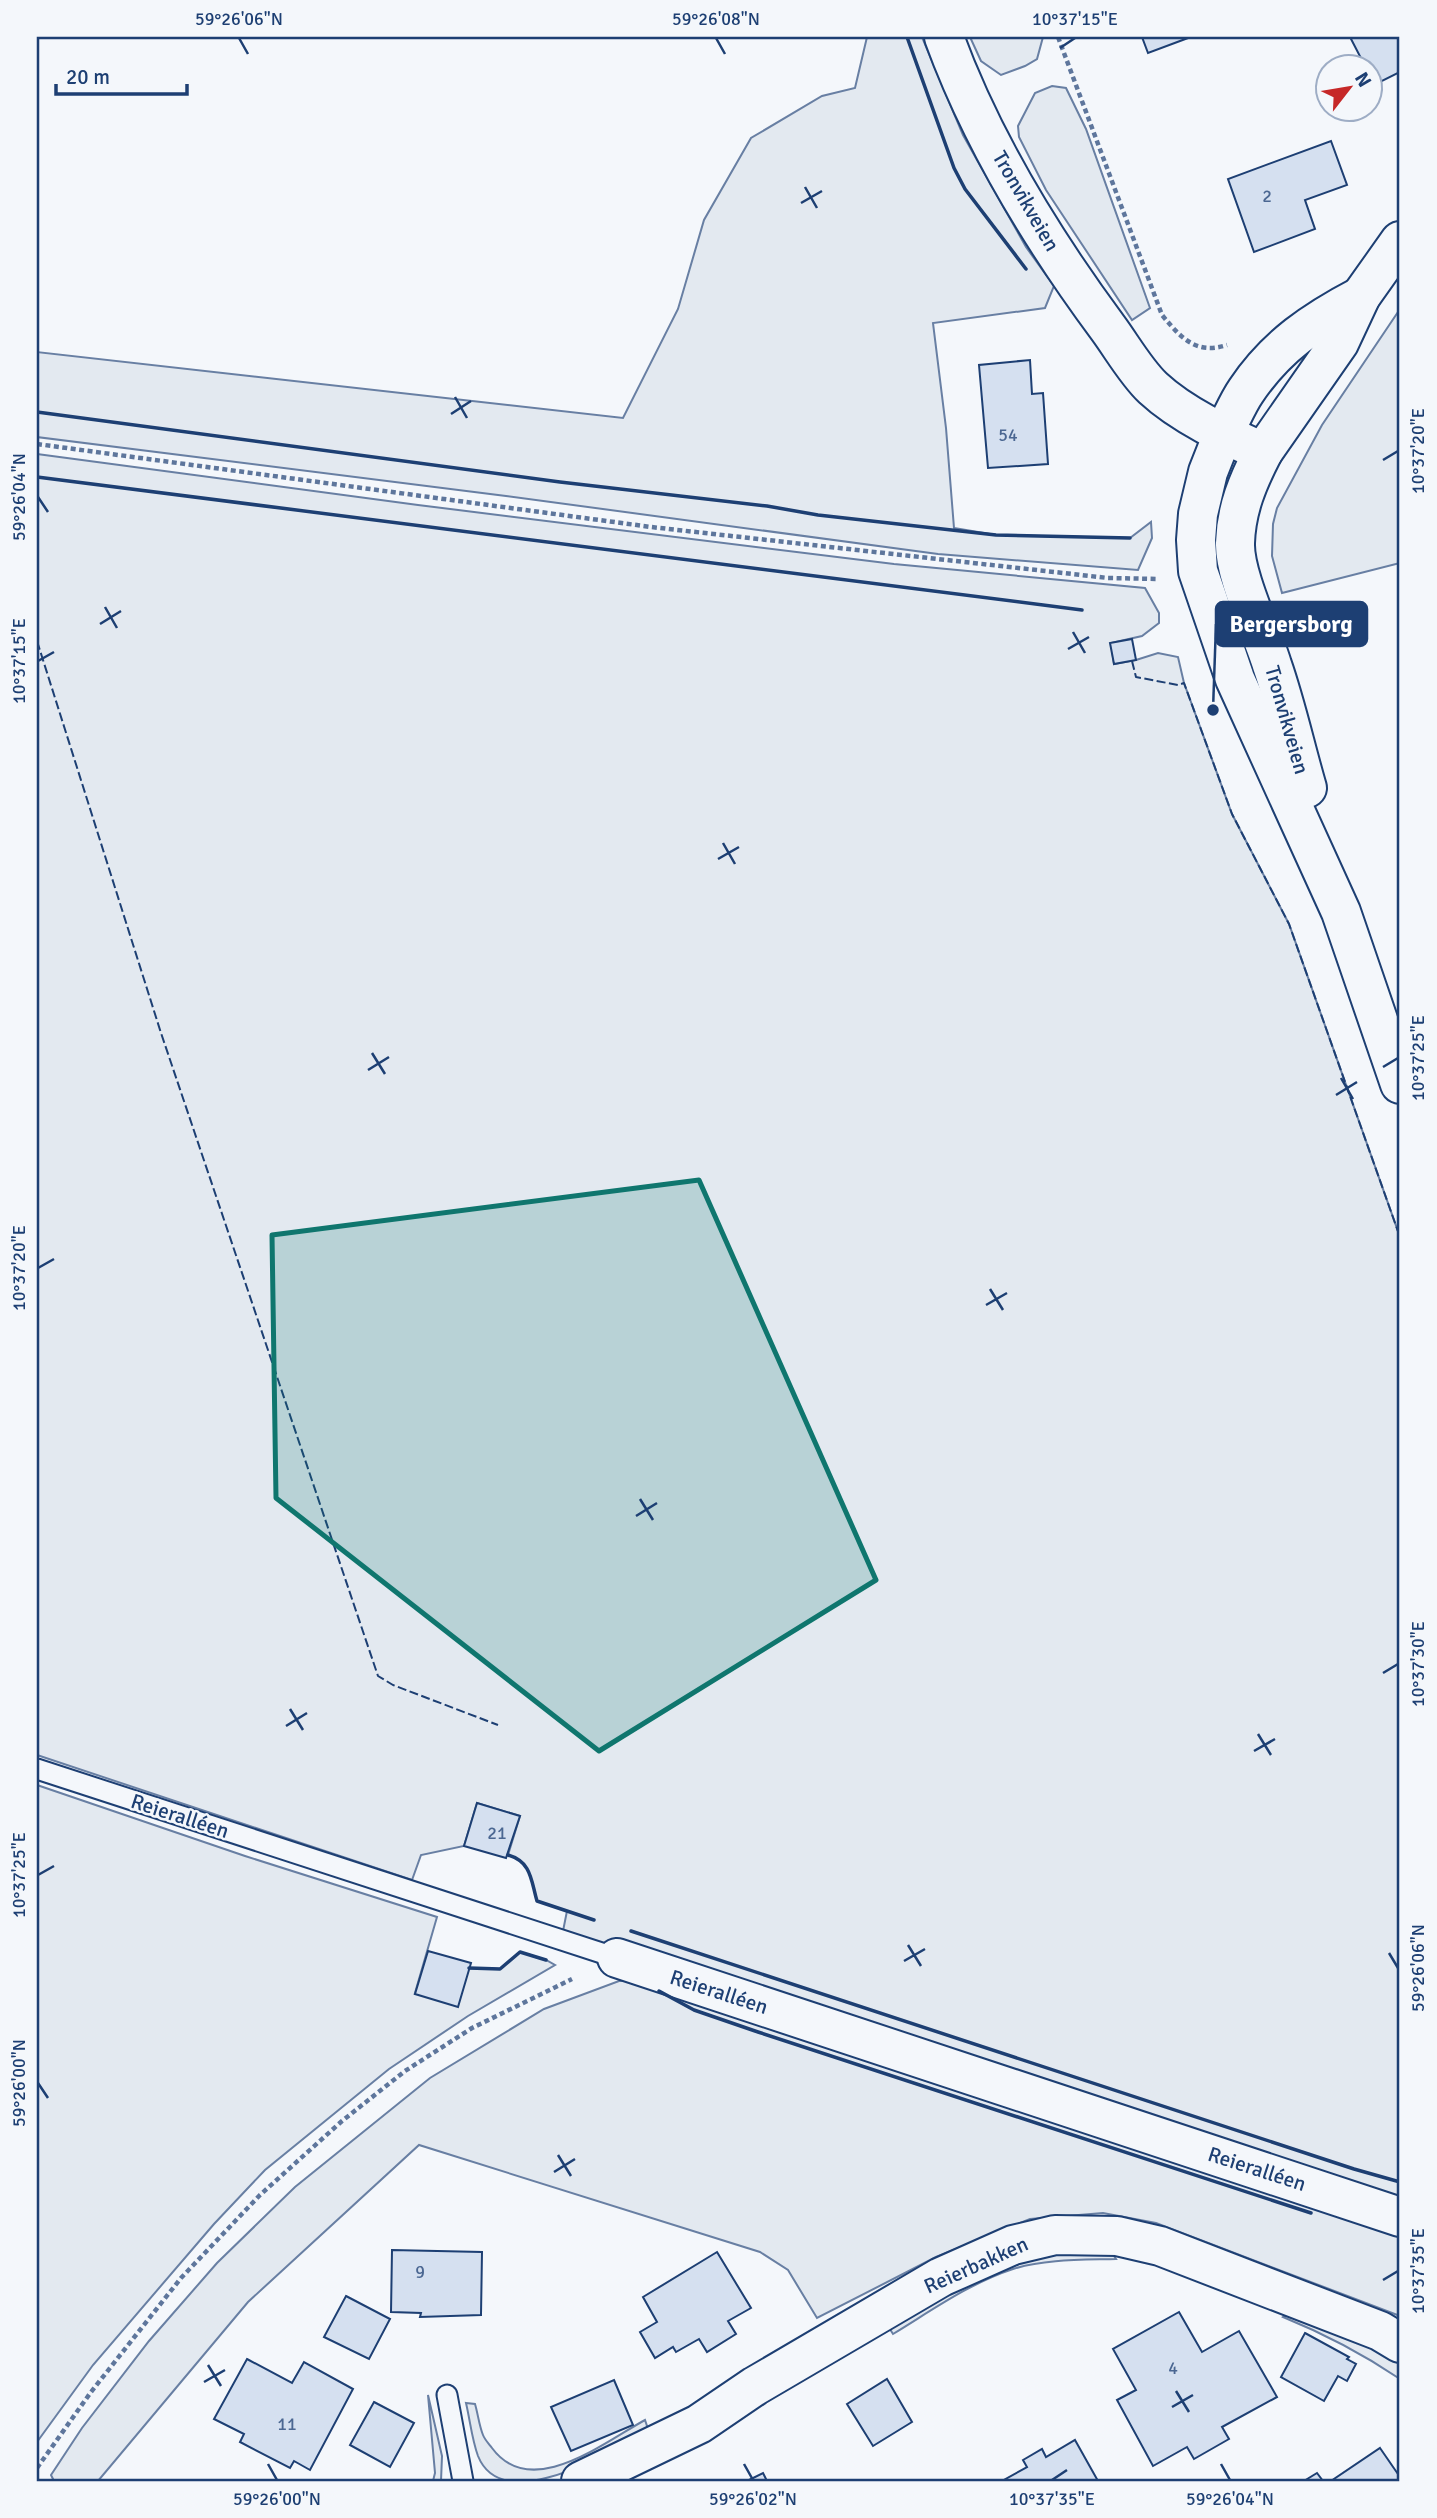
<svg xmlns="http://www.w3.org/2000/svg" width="1437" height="2518" font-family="Signika,sans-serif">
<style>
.green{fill:#e3e9f0;stroke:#687fa3;stroke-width:2}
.building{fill:#d5e0f0;stroke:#1d3f73;stroke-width:2}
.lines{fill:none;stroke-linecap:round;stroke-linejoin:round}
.service-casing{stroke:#1d3f73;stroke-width:23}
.minor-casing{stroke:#1d3f73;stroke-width:42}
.tertiary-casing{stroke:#1d3f73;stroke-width:42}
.primary-casing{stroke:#1d3f73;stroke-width:42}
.path{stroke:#5e769c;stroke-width:4.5;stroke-dasharray:5 3.5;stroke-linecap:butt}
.service{stroke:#f4f7fb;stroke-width:19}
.minor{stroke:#f4f7fb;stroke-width:38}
.tertiary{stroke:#f4f7fb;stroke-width:38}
.primary{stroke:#f4f7fb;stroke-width:38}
.fence{stroke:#1d3f73;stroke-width:2;stroke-dasharray:9 3.5;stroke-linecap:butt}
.wall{stroke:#1d3f73;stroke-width:3.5}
.marked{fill:#0f766e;fill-opacity:0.2;stroke:#0f766e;stroke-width:5;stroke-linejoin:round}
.ticks{fill:none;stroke:#1d3f73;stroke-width:2.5}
.labels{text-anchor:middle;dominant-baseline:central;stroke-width:5;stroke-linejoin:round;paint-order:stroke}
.number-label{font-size:18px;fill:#4b6792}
.street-label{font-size:21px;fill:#1d3f73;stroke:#f4f7fb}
.leader{fill:none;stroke:#1d3f73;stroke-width:2.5}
.callout-dot{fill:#1d3f73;stroke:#f4f7fb;stroke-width:2.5}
.callout{fill:#1d3f73;stroke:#1d3f73;stroke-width:2.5}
.callout-label{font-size:23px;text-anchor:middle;font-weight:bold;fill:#fff}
.neatline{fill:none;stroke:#1d3f73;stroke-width:2.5}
.ticks-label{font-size:18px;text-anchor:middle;fill:#1d3f73}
</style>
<rect width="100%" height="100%" fill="#f4f7fb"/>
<g class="green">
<polygon points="867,37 922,37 963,135 1026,247 1054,286 1045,308 933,323 946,428 954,528 996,535 1130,538 1151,522 1152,538 1138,570 938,554 506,496 37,437 37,352 623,418 678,309 704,220 751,138 822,96 855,88"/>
<polygon points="970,37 1043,37 1037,59 1025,66 1001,75 981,61"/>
<polygon points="1052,86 1066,88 1086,129 1150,308 1132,320 1046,190 1019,137 1018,126 1035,93"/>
<polygon points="1400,309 1400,563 1282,593 1272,556 1273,524 1277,508 1322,425"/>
<path d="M 37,454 L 418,505 L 894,564 L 1145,588 L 1159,613 L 1159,623 L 1142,636 L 1111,643 L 1114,664 L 1136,660 L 1158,653 L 1178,657 L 1184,683 L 1232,814 L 1289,924 L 1400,1237 L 1400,2200 L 563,1931 L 567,1911 L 537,1901 C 531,1880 532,1863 508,1855 L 520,1816 L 477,1803 L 464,1846 L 421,1855 L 412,1880 L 37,1755 Z"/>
<polygon points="37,1785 245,1856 437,1917 415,1993 469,1968 500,1969 520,1952 546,1960 555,1965 468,2016 389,2069 265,2170 214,2224 93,2365 37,2442"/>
<polygon points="638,1980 1400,2228 1400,2316 1156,2223 1103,2213 1030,2219 936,2257 817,2318 788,2270 760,2252 419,2145 248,2302 98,2481 54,2481 51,2475 82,2428 149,2341 217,2263 295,2187 430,2078 544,2009 619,1981"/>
<path d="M 1061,2249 L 1112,2253 L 1116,2259 C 1082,2260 1045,2259 1013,2269 C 970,2283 931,2311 893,2334 L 888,2326 L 967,2277 Z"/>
<path d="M 1290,2311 L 1300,2312 L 1400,2362 L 1400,2379 C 1363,2354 1325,2334 1283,2317 Z"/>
<polygon points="428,2395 442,2456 441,2481 433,2481 435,2473"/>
<path d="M 466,2403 L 475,2404 C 478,2414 479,2425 483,2435 C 485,2440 489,2444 492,2448 C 531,2501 603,2443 645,2420 L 649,2432 C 611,2451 503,2518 478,2456 C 472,2440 470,2420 466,2403 Z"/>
</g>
<g class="building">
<polygon points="1142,37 1187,37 1188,38 1148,53"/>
<polygon points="1350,37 1400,37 1400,72 1374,85 1370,77 1370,66 1365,66"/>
<polygon points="1331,141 1347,185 1305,200 1315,229 1254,252 1228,179"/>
<polygon points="1030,360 1032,394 1043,393 1048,464 988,468 979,365"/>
<polygon points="1132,639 1136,660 1114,664 1110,643"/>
<polygon points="477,1803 520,1816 506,1858 464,1846"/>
<polygon points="428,1951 471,1963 458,2007 415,1994"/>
<polygon points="392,2250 482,2252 481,2315 420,2317 421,2313 391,2312"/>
<polygon points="717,2252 751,2308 728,2321 736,2334 707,2352 699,2339 676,2352 673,2347 655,2358 640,2332 657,2322 643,2297"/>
<polygon points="346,2296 390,2319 369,2359 324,2337"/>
<polygon points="1179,2312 1202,2352 1239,2331 1277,2397 1222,2427 1229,2439 1194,2459 1187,2447 1153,2466 1117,2400 1136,2390 1113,2349"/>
<polygon points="1305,2333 1349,2357 1347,2359 1356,2364 1347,2381 1338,2376 1324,2401 1281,2377"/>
<polygon points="247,2359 292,2383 304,2362 353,2389 310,2470 294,2461 290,2468 240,2442 244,2434 214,2419"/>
<polygon points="887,2379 912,2422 873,2446 847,2404"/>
<polygon points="614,2380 633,2425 571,2451 551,2407"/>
<polygon points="374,2402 414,2423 390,2467 350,2445"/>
<polygon points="1075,2440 1098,2481 1002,2481 1027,2467 1023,2460 1042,2449 1046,2457"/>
<polygon points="1380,2448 1400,2477 1400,2481 1331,2481"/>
<polygon points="763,2473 767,2481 747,2481"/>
<polygon points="1317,2473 1323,2481 1304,2481"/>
</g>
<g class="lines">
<g class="service-casing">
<g id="service">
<polyline points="37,1769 617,1958"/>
<polyline points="447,2395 463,2481"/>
</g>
</g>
<g class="minor-casing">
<g id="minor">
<polyline points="617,1958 1400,2217"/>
<polyline points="581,2481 699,2424 755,2386 941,2277 1013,2245 1055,2235 1117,2236 1160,2246 1380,2331 1400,2343"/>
</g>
</g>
<g class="tertiary-casing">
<g id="tertiary">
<path d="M 944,37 C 982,141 1042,239 1108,328 C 1122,347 1136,372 1153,388 C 1182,415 1227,436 1263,452 L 1339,343 L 1361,296 L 1400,241"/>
<path d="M 1223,434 C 1231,420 1237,404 1246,391 C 1276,346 1315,320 1361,296"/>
</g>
</g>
<g class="primary-casing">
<g id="primary">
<polyline points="1223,434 1208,472 1198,514 1196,540 1198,571 1235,679 1341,912 1400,1084"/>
<path d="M 1263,452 C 1248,481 1236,509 1235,543 C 1234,575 1262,632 1272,665 C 1286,705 1295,747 1307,788"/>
</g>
</g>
<g class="path">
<path d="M 1058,37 L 1162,315 C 1181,338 1196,355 1227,345"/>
<polyline points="37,444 651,527 1108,578 1159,579"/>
<polyline points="37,2468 91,2392 181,2278 260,2195 342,2121 405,2071 472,2028 572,1979"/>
</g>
<use href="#service" class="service"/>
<use href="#minor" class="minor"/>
<use href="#tertiary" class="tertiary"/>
<use href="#primary" class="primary"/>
<g class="fence">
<polyline points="37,641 161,1033 378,1676 393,1685 498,1725"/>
<polyline points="1132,661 1136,677 1178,685 1184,683 1232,814 1289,924 1400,1237"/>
</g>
<g class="wall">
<polyline points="907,37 954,168 965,189 1026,269"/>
<polyline points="37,412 560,482 767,506 818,515 996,535 1130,538"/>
<polyline points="37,477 1082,610"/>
<path d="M 508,1855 C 532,1862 531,1881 537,1901 L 594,1920"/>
<polyline points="631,1931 1354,2169 1400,2182"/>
<polyline points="469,1968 500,1969 520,1952 546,1960"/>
<polyline points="659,1991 694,2010 758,2032 1311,2213"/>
</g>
</g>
<path class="marked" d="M 699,1180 L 876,1580 L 599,1751 L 276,1498 L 272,1235 Z"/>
<path class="ticks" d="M 239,38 L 248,54M 716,38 L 725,54M 1060,48 L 1075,38M 805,187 L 817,208M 801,203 L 822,191M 455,397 L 467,418M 451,414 L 471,401M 1383,460 L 1398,451M 38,497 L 48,512M 105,607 L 117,628M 100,624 L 121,611M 1073,632 L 1085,653M 1068,649 L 1089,637M 38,661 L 54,652M 723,843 L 735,864M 718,859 L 739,847M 372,1053 L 385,1074M 1383,1067 L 1398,1058M 368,1070 L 389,1057M 1341,1078 L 1353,1099M 1336,1095 L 1357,1082M 38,1268 L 54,1259M 990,1289 L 1003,1310M 986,1305 L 1007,1293M 640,1499 L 653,1520M 636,1516 L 657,1503M 1383,1673 L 1398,1664M 290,1709 L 303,1730M 286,1726 L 307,1713M 1258,1734 L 1271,1755M 1254,1751 L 1275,1739M 38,1875 L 54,1866M 908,1945 L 921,1966M 1389,1953 L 1398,1968M 904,1961 L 925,1949M 38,2083 L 48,2098M 558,2155 L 571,2176M 554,2172 L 575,2159M 1383,2280 L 1398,2271M 208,2365 L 221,2386M 204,2382 L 225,2370M 1176,2391 L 1189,2412M 1172,2407 L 1193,2395M 268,2464 L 277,2480M 744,2464 L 753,2480M 1221,2464 L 1230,2480M 1052,2480 L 1067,2470"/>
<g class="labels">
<g class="number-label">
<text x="1267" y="196">2</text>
<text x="1008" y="435">54</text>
<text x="497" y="1833">21</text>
<text x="420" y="2272">9</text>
<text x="1173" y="2368">4</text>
<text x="287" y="2424">11</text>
</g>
<g class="street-label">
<text transform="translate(1026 201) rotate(60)">Tronvikveien</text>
<text transform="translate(1287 720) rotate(74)">Tronvikveien</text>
<text transform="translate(180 1816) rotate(18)">Reieralléen</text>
<text transform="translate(719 1992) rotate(18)">Reieralléen</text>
<text transform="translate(1257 2169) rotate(18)">Reieralléen</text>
<text transform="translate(976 2265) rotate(-24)">Reierbakken</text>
</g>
</g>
<path class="leader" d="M1213 710L1216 624"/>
<circle class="callout-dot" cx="1213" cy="710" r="7"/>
<rect class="callout" x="1216" y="602" width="151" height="44" rx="7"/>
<g class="callout-label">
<text x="1291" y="632">Bergersborg</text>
</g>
<rect width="1437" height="2518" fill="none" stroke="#f4f7fb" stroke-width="77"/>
<g transform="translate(1349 88) rotate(59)"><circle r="33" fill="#f4f7fb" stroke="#9eadc5" stroke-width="2"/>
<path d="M0-5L12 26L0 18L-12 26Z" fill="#c62828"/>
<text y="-10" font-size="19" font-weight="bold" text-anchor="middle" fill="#1d3f73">N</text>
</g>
<path d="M56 84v10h131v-10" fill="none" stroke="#1d3f73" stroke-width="3.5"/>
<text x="66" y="84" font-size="21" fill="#1d3f73" stroke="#f4f7fb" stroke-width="5" paint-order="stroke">20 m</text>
<rect x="38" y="38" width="1360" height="2442" class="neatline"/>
<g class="ticks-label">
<text x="239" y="25">59°26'06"N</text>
<text x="716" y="25">59°26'08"N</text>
<text x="1075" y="25">10°37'15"E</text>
<text transform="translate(1418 451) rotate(-90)" y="6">10°37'20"E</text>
<text transform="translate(19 497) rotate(-90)" y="6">59°26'04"N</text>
<text transform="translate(19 661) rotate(-90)" y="6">10°37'15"E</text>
<text transform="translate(1418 1058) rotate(-90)" y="6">10°37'25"E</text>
<text transform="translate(19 1268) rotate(-90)" y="6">10°37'20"E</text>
<text transform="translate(1418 1664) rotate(-90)" y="6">10°37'30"E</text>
<text transform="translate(19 1875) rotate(-90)" y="6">10°37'25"E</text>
<text transform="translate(1418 1968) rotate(-90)" y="6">59°26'06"N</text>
<text transform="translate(19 2083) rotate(-90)" y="6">59°26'00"N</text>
<text transform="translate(1418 2271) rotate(-90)" y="6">10°37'35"E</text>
<text x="277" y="2505">59°26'00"N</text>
<text x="753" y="2505">59°26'02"N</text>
<text x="1052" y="2505">10°37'35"E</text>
<text x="1230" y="2505">59°26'04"N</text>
</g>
</svg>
